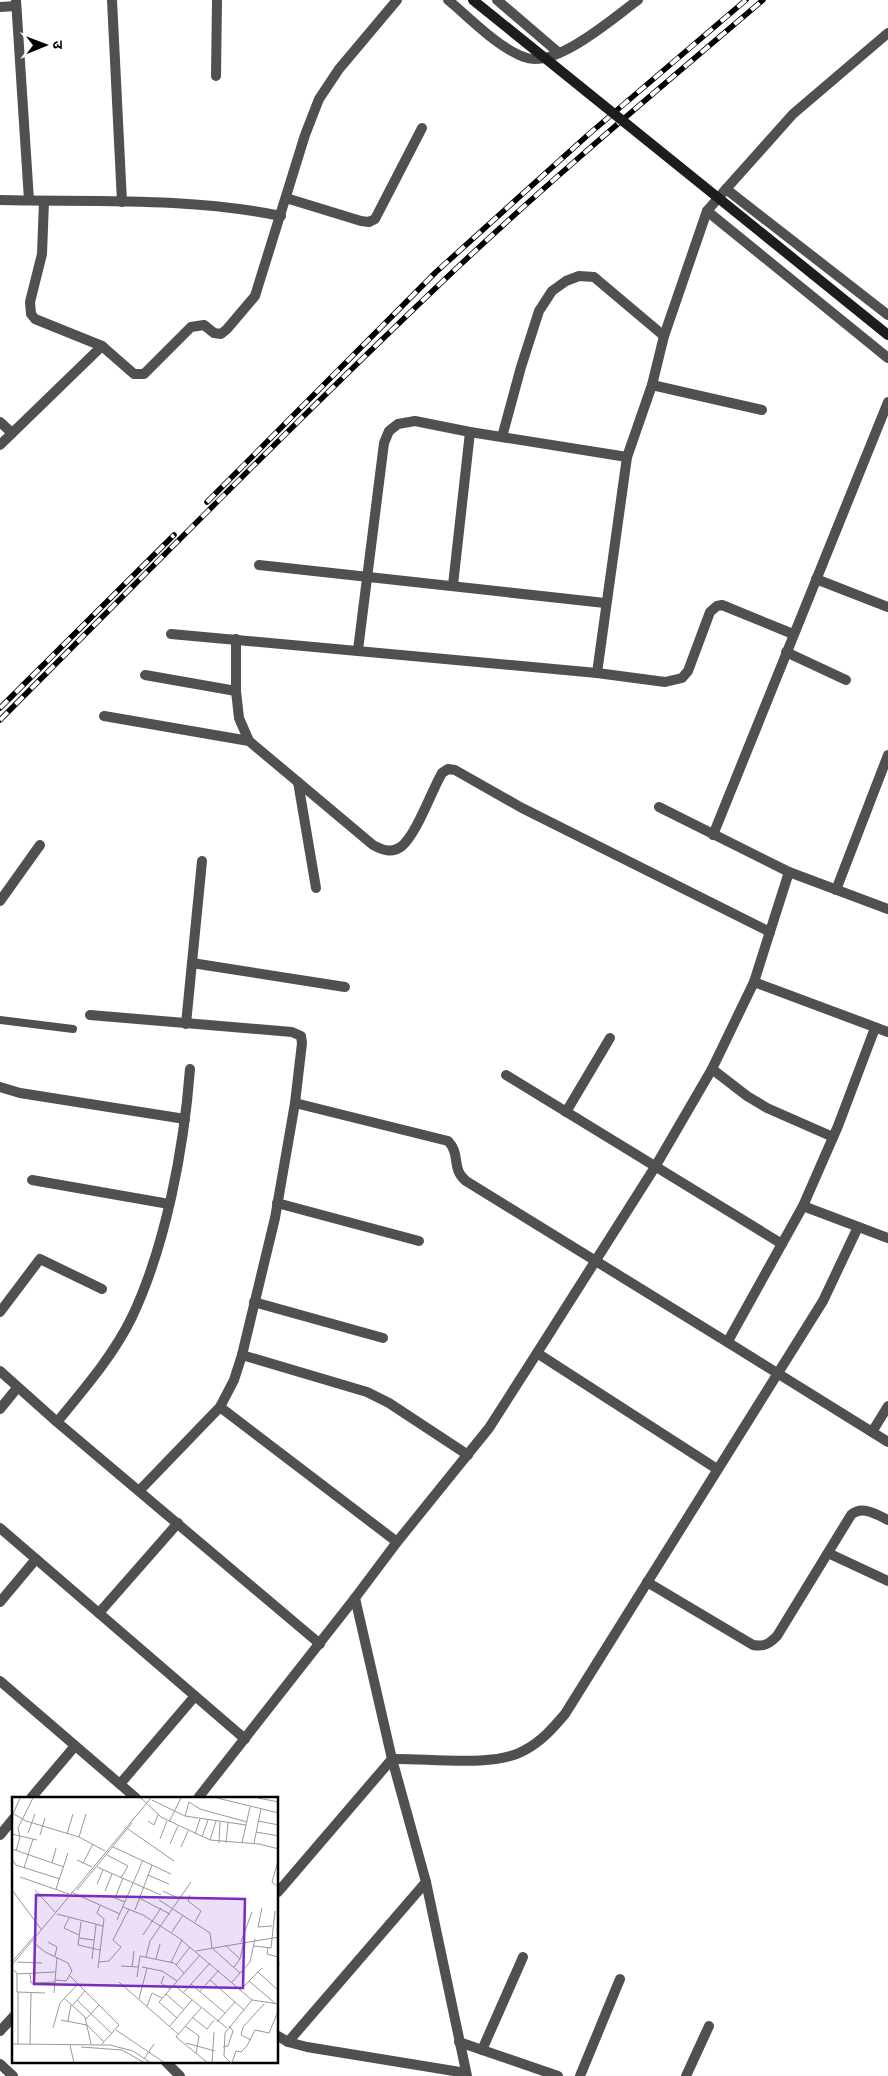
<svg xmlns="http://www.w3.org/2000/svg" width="888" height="2076" font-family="'Work Sans','Noto Sans Devanagari',sans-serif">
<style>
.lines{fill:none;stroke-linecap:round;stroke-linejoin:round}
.service{stroke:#505050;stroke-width:8}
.minor{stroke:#505050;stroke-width:10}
.rail-casing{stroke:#000;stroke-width:5.5}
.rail{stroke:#fff;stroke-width:4;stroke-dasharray:11;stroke-linecap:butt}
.secondary-bridge{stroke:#1d1d1d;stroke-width:10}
.inset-road{fill:none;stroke:#999;stroke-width:1}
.view{fill:#7b2cbf;fill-opacity:0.15;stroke:#7b2cbf;stroke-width:2.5}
.inset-edge{fill:none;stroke:#000;stroke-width:2.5}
</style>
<rect width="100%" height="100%" fill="#fff"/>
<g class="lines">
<polyline class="service" points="0,1020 73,1029"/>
<g class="minor">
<polyline points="16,0 29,200"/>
<polyline points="112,0 122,202"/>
<path d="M 448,0 C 470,18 497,47 524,57 C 555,70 614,17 638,0"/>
<polyline points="497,0 559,53"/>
<polyline points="0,7 16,6"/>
<polyline points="216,76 217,0"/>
<polyline points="726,189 793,114 888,33"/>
<polyline points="286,198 361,221 369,222 375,219 422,128"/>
<path d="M 0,200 C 94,202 189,197 281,216"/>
<polyline points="44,201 42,254 30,302 31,314 35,319 102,346 134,374 144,374 191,327 204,325 214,333 221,334 227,329 255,296 305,135 319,99 339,69 397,0"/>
<polyline points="707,211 888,358"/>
<polyline points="652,385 762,410"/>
<polyline points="0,422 12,433"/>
<polyline points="502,437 521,367 539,311 552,291 566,281 579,276 594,277 664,336"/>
<polyline points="0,445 102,346"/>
<polyline points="259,565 605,603"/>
<polyline points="816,579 888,607"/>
<polyline points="453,585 470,432"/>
<polyline points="171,634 597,673 665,682 682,678 688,671 710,612 717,606 722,605 793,634"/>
<path d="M 236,639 L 236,691 L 239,718 L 249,741 L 373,845 C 382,850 392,854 402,846 C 417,833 431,792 442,773 L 448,769 L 455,770 L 522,808 L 770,932"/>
<polyline points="358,650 384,443 389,431 398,424 415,421 470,432 627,457"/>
<polyline points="786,652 846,680"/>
<polyline points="597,673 627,457 652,385 664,336 707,211 726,189 888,315"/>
<polyline points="145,675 236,691"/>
<polyline points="104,716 249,741"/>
<polyline points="298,782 316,888"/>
<polyline points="659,807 789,872 888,909"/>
<polyline points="713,835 888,402"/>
<polyline points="836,890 888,755"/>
<polyline points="0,901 40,845"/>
<polyline points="192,963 345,987"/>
<polyline points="754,982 888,1032"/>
<polyline points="90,1015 292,1032 301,1036 302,1043 295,1103 275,1218 242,1355 234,1380 220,1407 139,1491"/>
<polyline points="186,1024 202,861"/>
<polyline points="712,1069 747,1096 767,1108 833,1137"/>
<polyline points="506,1075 782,1244"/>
<polyline points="0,1087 20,1093 185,1119"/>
<path d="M 295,1103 L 448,1141 C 461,1154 451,1169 466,1181 C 606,1268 748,1354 888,1442"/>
<polyline points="566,1112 610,1038"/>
<polyline points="32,1180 169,1204"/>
<polyline points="277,1203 419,1241"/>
<polyline points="803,1206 888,1238"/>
<polyline points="254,1302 383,1338"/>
<polyline points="0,1312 40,1259 102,1289"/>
<polyline points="728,1341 803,1206 838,1126 875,1028"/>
<polyline points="537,1353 717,1469"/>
<polyline points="242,1355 367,1392 389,1403 468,1455"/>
<polyline points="0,1371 57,1422 320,1644"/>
<polyline points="220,1407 397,1542"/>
<polyline points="0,1409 17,1388"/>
<path d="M 57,1422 C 84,1389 113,1356 132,1317 C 166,1245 184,1148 190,1069"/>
<polyline points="872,1432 888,1406"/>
<polyline points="0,1528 245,1739"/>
<polyline points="828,1553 888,1581"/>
<path d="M 647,1582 L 753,1645 C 764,1647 769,1644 777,1636 L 851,1515 C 862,1505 876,1514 888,1520"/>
<polyline points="355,1598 392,1759 426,1882 467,2076"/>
<polyline points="0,1602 36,1559"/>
<polyline points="99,1613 178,1523"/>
<polyline points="0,1681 136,1798"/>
<polyline points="120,1784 195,1696"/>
<polyline points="31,1798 75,1746"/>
<polyline points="198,1798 355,1598 397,1542 489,1428 537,1353 655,1167 712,1069 754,982 789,872"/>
<polyline points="0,1835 14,1818"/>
<path d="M 278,1892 L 392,1759 C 428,1758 495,1768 525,1750 C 542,1741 553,1728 565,1714 L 823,1301 L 858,1227"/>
<polyline points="0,2031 14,2016"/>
<polyline points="278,2036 288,2042 307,2047 466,2073"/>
<polyline points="288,2042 426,1882"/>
<polyline points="459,2042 558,2076"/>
<polyline points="482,2050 523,1957"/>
<polyline points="166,2062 180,2076"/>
<polyline points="0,2064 13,2076"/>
<polyline points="580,2076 620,1979"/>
<polyline points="686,2076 709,2026"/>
</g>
<g class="rail-casing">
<g id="rail">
<polyline points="207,502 436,272 589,134 746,0"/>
<polyline points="0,708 174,535"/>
<path d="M 0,720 C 146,573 292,425 442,282 C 545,184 655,92 763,0"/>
</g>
</g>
<use href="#rail" class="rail"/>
<polyline class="secondary-bridge" points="473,0 888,335"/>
</g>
<g transform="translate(12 1797)">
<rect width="266" height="266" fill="#fff"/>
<path class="inset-road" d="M 129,1 L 149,20 L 198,43 L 247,47 L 267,52M 205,1 L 267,16M 246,1 L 267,5M 140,3 L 173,19 L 234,28M 0,16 L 14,24 L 67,40 L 93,54M 1,17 L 8,1M 173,19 L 177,5 L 188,12 L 235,25M 136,24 L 142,28 L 146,18M 246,24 L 267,28M 157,25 L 169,1M 116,32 L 162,64M 244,35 L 267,39M 16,36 L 23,17M 0,37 L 25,43M 55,37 L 61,17M 183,37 L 188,22M 28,38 L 33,21M 67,40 L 74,17M 190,40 L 196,23M 148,42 L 155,24M 198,43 L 204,24M 207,46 L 208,25M 214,46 L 216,26M 230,46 L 238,10M 242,46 L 249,12M 158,47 L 166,29M 101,50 L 140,68 L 123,113M 169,50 L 176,34M 0,52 L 52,70M 4,54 L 8,40 L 6,31 L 21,1M 95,58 L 116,69 L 109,81M 267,61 L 260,85 L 267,91M 0,62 L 4,68 L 48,82M 65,63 L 80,70M 40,66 L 44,51M 71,66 L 81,47M 140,68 L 159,77M 85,70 L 149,98M 12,71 L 21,42M 136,78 L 157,87M 8,80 L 57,97M 85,87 L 91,73M 44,92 L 56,56M 0,93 L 29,132M 23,93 L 43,115M 65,93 L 120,26M 93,94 L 100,77M 151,94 L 168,102M 59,95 L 108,117M 178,98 L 176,104 L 189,114 L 183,125M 98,99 L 113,105M 103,101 L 111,81M 127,101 L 158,117M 147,103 L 198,136 L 200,151 L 228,176M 111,110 L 131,118 L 167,141 L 240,203 L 267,207M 250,111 L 246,130 L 260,129M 45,117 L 91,129M 57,121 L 52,131 L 67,138M 105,123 L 131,63M 69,125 L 66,148 L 88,153M 160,135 L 171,118M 131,138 L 149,111M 67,141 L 82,143M 21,145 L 33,155 L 56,166 L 60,174 L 54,184 L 43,183M 36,145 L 45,150 L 43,159M 229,145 L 240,115M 213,148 L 228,162M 242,149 L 259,151 L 263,114M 256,151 L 255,157 L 266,160 L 267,169M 184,154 L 267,140M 134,160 L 138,144 L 179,85M 80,162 L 84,128M 144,162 L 148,147M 0,165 L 23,138M 5,165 L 30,166M 87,165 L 97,164 L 109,150 L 101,143 L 117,112M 159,165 L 170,143M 0,168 L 139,1M 164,168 L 178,150M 109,169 L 126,170M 120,170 L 122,154M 130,170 L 150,174 L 165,184M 222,170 L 228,162 L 232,144M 86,171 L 92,122 L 85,116 L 88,109M 0,172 L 5,176 L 5,195 L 33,196M 246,175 L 267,194M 5,177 L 43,175M 18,177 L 19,186 L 43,185M 57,178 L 107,228 L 90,247M 152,179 L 149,186 L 158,192M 125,180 L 128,159 L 162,166 L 172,176M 198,183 L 232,213M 237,184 L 264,207M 107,185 L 166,237M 220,185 L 238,165 L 243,142M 179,187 L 213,216M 162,188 L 215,231M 228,193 L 250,171M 188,194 L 207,173M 42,196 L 45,160M 171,196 L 198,166M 154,197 L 172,213M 52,201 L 73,220 L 79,247M 127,202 L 135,171M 65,203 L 100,237M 60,209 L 73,194M 135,209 L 140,196 L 150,201M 189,211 L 164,240 L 196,266M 180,220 L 195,232 L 202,223M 165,221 L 147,205 L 188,158M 74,222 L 87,208M 49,223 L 75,228 L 92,245M 56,224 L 59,208M 205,225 L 223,205M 173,229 L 187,239 L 184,257M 157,230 L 180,203M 41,231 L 48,206 L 66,187M 104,233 L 153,266M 239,243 L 229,238 L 231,230 L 252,207M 174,246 L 203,254M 0,247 L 98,248 L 121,254 L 139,266M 6,247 L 6,195M 18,247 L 19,196M 58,248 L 62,266M 69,250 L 110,253 L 133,266M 211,250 L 216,249 L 221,234 L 217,229M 132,262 L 142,247M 200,266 L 202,235M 219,266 L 212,259 L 213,236 L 240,203M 220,266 L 224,254 L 229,255 L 235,249 L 243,233 L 257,236 L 267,212"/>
<path class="view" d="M 24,98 L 233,102 L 231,191 L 22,187 Z"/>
<rect width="266" height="266" class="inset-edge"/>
</g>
<g transform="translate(45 45) rotate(89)" stroke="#ffffff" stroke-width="4" paint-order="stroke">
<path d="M0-4L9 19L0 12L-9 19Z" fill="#000000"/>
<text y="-8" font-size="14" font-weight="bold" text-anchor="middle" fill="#000000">उ</text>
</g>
</svg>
